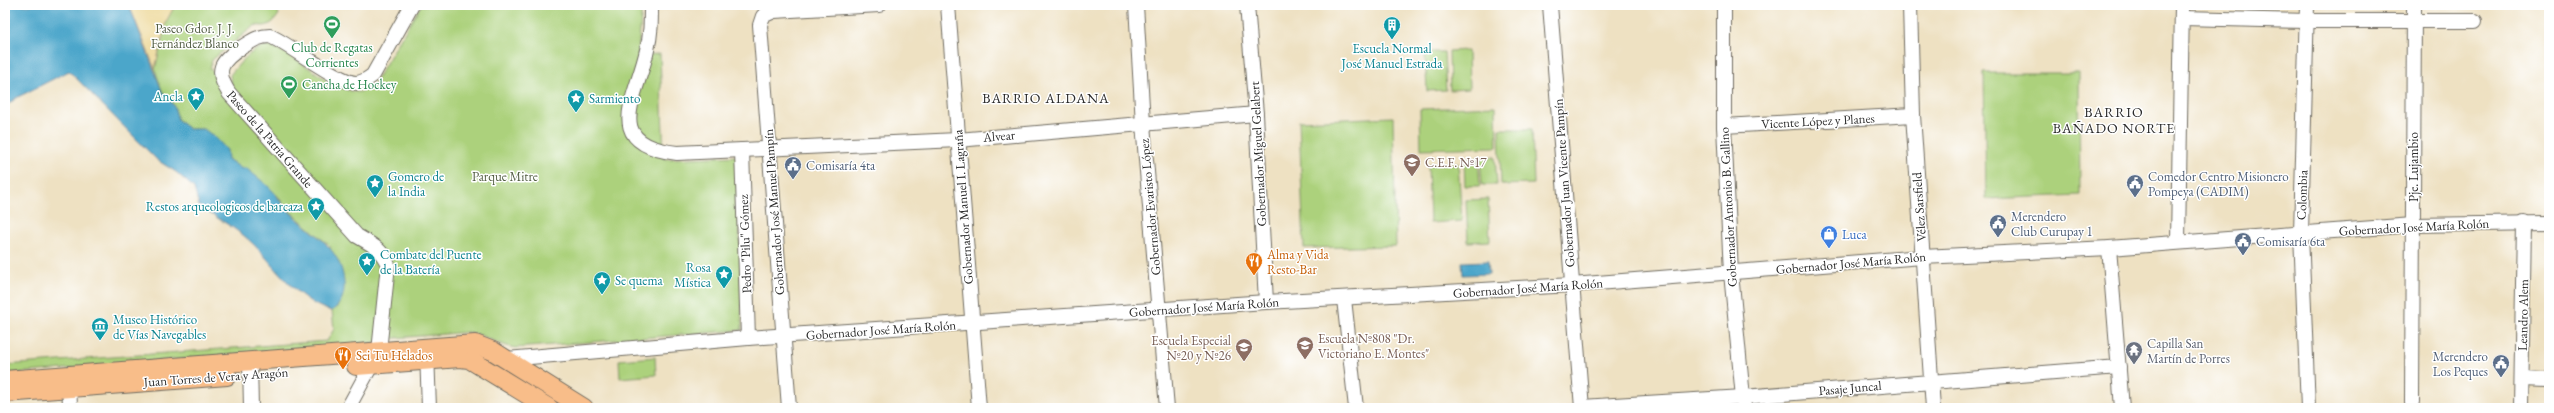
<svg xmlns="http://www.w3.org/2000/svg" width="2554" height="413" font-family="'EB Garamond',serif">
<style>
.green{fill:#acd17b;stroke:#6c7e53}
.sand{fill:#eeda9e;stroke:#8c8264}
.water{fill:#4ca6ca;stroke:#3c687a}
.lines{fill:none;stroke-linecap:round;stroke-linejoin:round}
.minor-casing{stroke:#6f6b60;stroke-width:16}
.major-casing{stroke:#6f6b60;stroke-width:20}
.minor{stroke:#fff;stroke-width:14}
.major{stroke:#f8bd89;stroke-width:18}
.labels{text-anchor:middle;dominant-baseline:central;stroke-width:3;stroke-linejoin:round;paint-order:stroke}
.park-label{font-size:13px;fill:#525d43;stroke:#fff}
.leisure-label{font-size:13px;fill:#27864d;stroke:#fff}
.culture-label{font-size:13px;fill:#0d838f;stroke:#fff;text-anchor:start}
.street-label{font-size:13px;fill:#2b2b2b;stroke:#fff}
.education-label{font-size:13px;fill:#785e54;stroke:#fff;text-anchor:start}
.service-label{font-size:13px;fill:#4e5e75;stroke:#fff;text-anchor:start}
.shop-label{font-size:13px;fill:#366cbe;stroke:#fff;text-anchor:start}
.food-label{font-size:13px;fill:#c56008;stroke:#fff;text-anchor:start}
.worship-label{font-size:13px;fill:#5b616d;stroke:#fff;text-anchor:start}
.neighbourhood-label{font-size:14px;letter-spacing:1px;fill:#2b2b2b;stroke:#fff}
</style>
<rect width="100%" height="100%" fill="#fff"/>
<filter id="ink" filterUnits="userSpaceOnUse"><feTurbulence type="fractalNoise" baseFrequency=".025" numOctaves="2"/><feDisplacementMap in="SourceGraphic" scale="8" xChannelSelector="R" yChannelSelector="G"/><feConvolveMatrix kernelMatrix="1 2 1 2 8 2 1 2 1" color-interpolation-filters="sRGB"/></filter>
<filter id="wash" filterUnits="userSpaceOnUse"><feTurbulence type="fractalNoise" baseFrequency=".012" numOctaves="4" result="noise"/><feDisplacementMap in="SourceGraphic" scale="16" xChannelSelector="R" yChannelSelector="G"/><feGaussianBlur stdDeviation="0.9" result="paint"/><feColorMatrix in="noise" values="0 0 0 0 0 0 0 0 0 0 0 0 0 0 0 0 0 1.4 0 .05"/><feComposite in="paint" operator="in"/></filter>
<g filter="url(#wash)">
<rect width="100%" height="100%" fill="#eee1c2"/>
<g class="green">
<path d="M 175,5 L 274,5 L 279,14 C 273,24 267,28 256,25 L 250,29 L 212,60 L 210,69 L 232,88 L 230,75 C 240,63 251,49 267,45 C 294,52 331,90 357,92 C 364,92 368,89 373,85 L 421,5 L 642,5 L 638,55 L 660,54 L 664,159 L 738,156 L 742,330 L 515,348 C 499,345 486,336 470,332 L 395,338 L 370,343 L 5,374 L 5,365 L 327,341 L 334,329 L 332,311 L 338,306 L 330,246 L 285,207 L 278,196 L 228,159 L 204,129 L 189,129 L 178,120 L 174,106 L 162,91 L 155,69 L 166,22 Z"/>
<polygon points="1468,50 1469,89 1450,90 1449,51"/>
<polygon points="1425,52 1444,52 1446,90 1427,91"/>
<polygon points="1984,73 2079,73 2080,195 1986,199"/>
<polygon points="1496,106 1497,147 1421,149 1420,109"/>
<polygon points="1393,117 1396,246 1304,248 1299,121"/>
<polygon points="1499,129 1532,129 1534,184 1501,185"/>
<polygon points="1495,157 1497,185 1482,185 1480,158"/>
<polygon points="1478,158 1480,186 1465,186 1464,159"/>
<polygon points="1458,163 1462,221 1430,223 1428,165"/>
<polygon points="1488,199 1490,241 1468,242 1466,200"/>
<polygon points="655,357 656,375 620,378 619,360"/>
</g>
<polygon class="sand" points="129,5 175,5 166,22 155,69"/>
<g class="water">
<path d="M 5,5 L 129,5 L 162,91 L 174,106 L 178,120 L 189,129 L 204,129 L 216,138 L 227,150 L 228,159 L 242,169 L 246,168 C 254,175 263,181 270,188 C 276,193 279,201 285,207 C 307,232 341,244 344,282 C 345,294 342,303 332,311 C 294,302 272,258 243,235 C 229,224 213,216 199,206 L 194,188 L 176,172 L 157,160 L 69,71 L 16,98 L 5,107 Z"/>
<polygon points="1488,261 1489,274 1463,275 1462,262"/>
</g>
</g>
<g filter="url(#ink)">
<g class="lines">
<g class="minor-casing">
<g id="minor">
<path d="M 651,5 C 651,21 651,35 647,50 C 637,98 600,144 677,153 L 958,140 L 1256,114"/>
<polyline points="948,5 979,408"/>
<polyline points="1136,5 1143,124 1167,408"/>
<polyline points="1247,5 1256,114 1266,302"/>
<polyline points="1550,5 1582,408"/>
<polyline points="1724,5 1724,126 1731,273 1744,408"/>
<polyline points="1910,5 1913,115 1933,408"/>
<polyline points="2307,5 2301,233 2308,408"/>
<polyline points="2182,18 2307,21 2475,21"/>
<polyline points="1724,126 1913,115"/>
<polyline points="742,150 748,338"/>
<polyline points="2178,241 2182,5"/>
<polyline points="2109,248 2122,408"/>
<polyline points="1344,299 1356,408"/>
<polyline points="427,352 429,408"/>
<polyline points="507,359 748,338 1266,302 1572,285 1922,257 2109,248 2413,225 2549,223"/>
<polyline points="250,362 251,408"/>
<polyline points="69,378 70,408"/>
<polyline points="2522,379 2549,380"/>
<polyline points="2412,402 2414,5"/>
<polyline points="1582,407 1743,397 2119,367"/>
<path d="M 348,408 L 379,351 L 388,265 C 382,249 371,244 357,236 L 229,93 C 214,70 221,61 242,47 C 252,41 258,36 270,36 C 289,44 340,84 357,83 C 364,82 368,79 373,75 L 412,5"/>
<polyline points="789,408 760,25 763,16 774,11 879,5"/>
<polyline points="2521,408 2524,222"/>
</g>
</g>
<g class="major-casing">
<g id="major">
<polyline points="356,366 460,358 469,359 549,408"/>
<polyline points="5,380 475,344 493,351 584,408"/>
<polyline points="5,393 227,376"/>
</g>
</g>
<use href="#minor" class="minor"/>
<use href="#major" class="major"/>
</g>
</g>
<defs>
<g id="stadium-pin" transform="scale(0.9)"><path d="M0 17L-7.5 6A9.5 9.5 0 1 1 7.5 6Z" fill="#2e9e5b" stroke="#fff"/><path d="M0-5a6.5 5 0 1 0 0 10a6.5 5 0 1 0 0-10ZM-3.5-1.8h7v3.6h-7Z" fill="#fff"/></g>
<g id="building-pin" transform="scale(0.9)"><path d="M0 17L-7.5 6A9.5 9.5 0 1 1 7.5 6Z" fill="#0f9aa8" stroke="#fff"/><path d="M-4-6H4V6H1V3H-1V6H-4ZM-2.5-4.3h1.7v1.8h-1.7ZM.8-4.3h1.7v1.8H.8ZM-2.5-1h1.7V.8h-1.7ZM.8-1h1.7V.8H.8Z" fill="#fff"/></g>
<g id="sight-pin" transform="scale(0.9)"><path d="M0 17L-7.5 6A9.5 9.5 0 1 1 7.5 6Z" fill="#0f9aa8" stroke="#fff"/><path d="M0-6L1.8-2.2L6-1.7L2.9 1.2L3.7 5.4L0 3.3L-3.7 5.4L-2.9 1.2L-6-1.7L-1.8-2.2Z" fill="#fff"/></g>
<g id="university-pin" transform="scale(0.9)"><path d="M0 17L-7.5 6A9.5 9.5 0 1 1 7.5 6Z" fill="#8d6e63" stroke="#fff"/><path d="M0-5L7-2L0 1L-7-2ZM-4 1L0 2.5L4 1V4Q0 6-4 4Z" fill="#fff"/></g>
<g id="civic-pin" transform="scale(0.9)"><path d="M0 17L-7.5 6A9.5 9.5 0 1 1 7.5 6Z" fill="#5c6f8a" stroke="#fff"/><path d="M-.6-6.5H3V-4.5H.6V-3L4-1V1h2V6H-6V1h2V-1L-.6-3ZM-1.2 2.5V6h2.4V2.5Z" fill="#fff"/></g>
<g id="shop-pin" transform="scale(0.9)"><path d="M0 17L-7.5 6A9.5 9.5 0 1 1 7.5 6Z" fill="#3f7fe0" stroke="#fff"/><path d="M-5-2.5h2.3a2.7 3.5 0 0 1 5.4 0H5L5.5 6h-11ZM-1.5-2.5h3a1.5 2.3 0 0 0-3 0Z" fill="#fff"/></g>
<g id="restaurant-pin" transform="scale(0.9)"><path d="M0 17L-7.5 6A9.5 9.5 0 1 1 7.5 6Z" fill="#e8710a" stroke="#fff"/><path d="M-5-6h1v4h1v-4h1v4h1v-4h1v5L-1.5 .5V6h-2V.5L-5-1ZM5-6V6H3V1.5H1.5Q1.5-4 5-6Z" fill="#fff"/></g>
<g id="museum-pin" transform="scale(0.9)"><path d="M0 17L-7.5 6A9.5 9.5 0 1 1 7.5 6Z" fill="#0f9aa8" stroke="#fff"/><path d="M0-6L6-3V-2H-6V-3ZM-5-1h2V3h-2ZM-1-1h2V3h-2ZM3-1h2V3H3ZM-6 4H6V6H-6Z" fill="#fff"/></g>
<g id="school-pin" transform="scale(0.9)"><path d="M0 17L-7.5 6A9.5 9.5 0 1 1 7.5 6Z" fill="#8d6e63" stroke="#fff"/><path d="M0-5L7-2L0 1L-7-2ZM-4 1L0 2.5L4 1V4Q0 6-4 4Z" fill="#fff"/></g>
<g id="temple-pin" transform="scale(0.9)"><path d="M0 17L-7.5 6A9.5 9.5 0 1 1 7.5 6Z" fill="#6b7280" stroke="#fff"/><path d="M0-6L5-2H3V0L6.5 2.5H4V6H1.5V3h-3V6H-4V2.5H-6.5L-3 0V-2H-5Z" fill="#fff"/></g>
</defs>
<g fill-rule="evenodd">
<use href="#stadium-pin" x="332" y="24"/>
<use href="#building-pin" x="1392" y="25"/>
<use href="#stadium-pin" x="289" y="84"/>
<use href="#sight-pin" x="196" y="96"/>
<use href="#sight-pin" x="576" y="98"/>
<use href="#university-pin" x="1412" y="162"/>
<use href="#civic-pin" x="793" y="165"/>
<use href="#sight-pin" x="375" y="183"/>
<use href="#civic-pin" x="2135" y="183"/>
<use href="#sight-pin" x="316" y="206"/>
<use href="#civic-pin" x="1998" y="223"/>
<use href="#shop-pin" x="1829" y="234"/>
<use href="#civic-pin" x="2243" y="241"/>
<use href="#sight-pin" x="367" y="261"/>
<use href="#restaurant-pin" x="1254" y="261"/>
<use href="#sight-pin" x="724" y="274"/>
<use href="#sight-pin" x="602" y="280"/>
<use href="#museum-pin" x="100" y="326"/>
<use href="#school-pin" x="1305" y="345"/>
<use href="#school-pin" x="1244" y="347"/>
<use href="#temple-pin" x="2134" y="350"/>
<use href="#restaurant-pin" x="343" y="355"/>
<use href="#civic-pin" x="2501" y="363"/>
</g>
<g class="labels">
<g class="park-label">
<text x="195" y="28">Paseo Gdor. J. J.<tspan x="195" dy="15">Fernández Blanco</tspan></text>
<text x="505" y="176">Parque Mitre</text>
</g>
<g class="leisure-label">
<text x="332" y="47">Club de Regatas<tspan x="332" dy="15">Corrientes</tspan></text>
<text x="302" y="84" text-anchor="start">Cancha de Hockey</text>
</g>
<g class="culture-label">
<text x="1392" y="48" text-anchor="middle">Escuela Normal<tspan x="1392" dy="15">José Manuel Estrada</tspan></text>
<text x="183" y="96" text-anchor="end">Ancla</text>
<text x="589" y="98">Sarmiento</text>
<text x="388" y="176">Gomero de<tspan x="388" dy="15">la India</tspan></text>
<text x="303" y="206" text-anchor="end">Restos arqueologicos de barcaza</text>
<text x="380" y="254">Combate del Puente<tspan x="380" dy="15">de la Batería</tspan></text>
<text x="711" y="267" text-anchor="end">Rosa<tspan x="711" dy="15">Mística</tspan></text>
<text x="615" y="280">Se quema</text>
<text x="113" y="319">Museo Histórico<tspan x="113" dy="15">de Vías Navegables</tspan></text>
</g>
<g class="street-label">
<text transform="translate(1818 121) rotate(-3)">Vicente López y Planes</text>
<text transform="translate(999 136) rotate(-5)">Alvear</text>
<text transform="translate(270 139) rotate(49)">Paseo de la Patria Grande</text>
<text transform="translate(1258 154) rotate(-93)">Gobernador Miguel Gelabert</text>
<text transform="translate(2413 167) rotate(-90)">Pje. Lujambio</text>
<text transform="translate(1564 183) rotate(-94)">Gobernador Juan Vicente Pampín</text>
<text transform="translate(2302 195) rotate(-88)">Colombia</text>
<text transform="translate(963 207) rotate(-94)">Gobernador Manuel I. Lagraña</text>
<text transform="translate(1150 207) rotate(-95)">Gobernador Evaristo López</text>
<text transform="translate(1728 207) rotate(-93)">Gobernador Antonio B. Gallino</text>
<text transform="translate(1919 207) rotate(-94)">Vélez Sarsfield</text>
<text transform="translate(774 212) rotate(-94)">Gobernador José Manuel Pampín</text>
<text transform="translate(2414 227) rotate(-3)">Gobernador José María Rolón</text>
<text transform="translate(745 244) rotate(-92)">Pedro "Pilu" Gómez</text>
<text transform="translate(1851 263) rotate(-5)">Gobernador José María Rolón</text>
<text transform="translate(1528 288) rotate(-4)">Gobernador José María Rolón</text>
<text transform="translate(1204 307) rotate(-4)">Gobernador José María Rolón</text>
<text transform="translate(2523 315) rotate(-89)">Leandro Alem</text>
<text transform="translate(881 330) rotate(-4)">Gobernador José María Rolón</text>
<text transform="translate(216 377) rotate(-4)">Juan Torres de Vera y Aragón</text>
<text transform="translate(1850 388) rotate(-5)">Pasaje Juncal</text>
</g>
<g class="education-label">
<text x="1425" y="162">C.E.F. Nº17</text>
<text x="1318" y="338">Escuela Nº808 "Dr.<tspan x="1318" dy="15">Victoriano E. Montes"</tspan></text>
<text x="1231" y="340" text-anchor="end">Escuela Especial<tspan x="1231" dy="15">Nº20 y Nº26</tspan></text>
</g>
<g class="service-label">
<text x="806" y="165">Comisaría 4ta</text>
<text x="2148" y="176">Comedor Centro Misionero<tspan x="2148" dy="15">Pompeya (CADIM)</tspan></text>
<text x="2011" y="216">Merendero<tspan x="2011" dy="15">Club Curupay 1</tspan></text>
<text x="2256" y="241">Comisaría 6ta</text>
<text x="2488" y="356" text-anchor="end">Merendero<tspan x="2488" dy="15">Los Peques</tspan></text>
</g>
<g class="shop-label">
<text x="1842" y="234">Luca</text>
</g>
<g class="food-label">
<text x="1267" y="254">Alma y Vida<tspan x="1267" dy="15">Resto-Bar</tspan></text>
<text x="356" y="355">Sei Tu Helados</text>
</g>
<g class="worship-label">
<text x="2147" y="343">Capilla San<tspan x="2147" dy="15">Martín de Porres</tspan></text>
</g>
<g class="neighbourhood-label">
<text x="1046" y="98">BARRIO ALDANA</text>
<text x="2114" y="112">BARRIO<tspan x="2114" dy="16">BAÑADO NORTE</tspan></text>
</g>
</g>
<rect width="2554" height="413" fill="none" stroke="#fff" stroke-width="20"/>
</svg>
